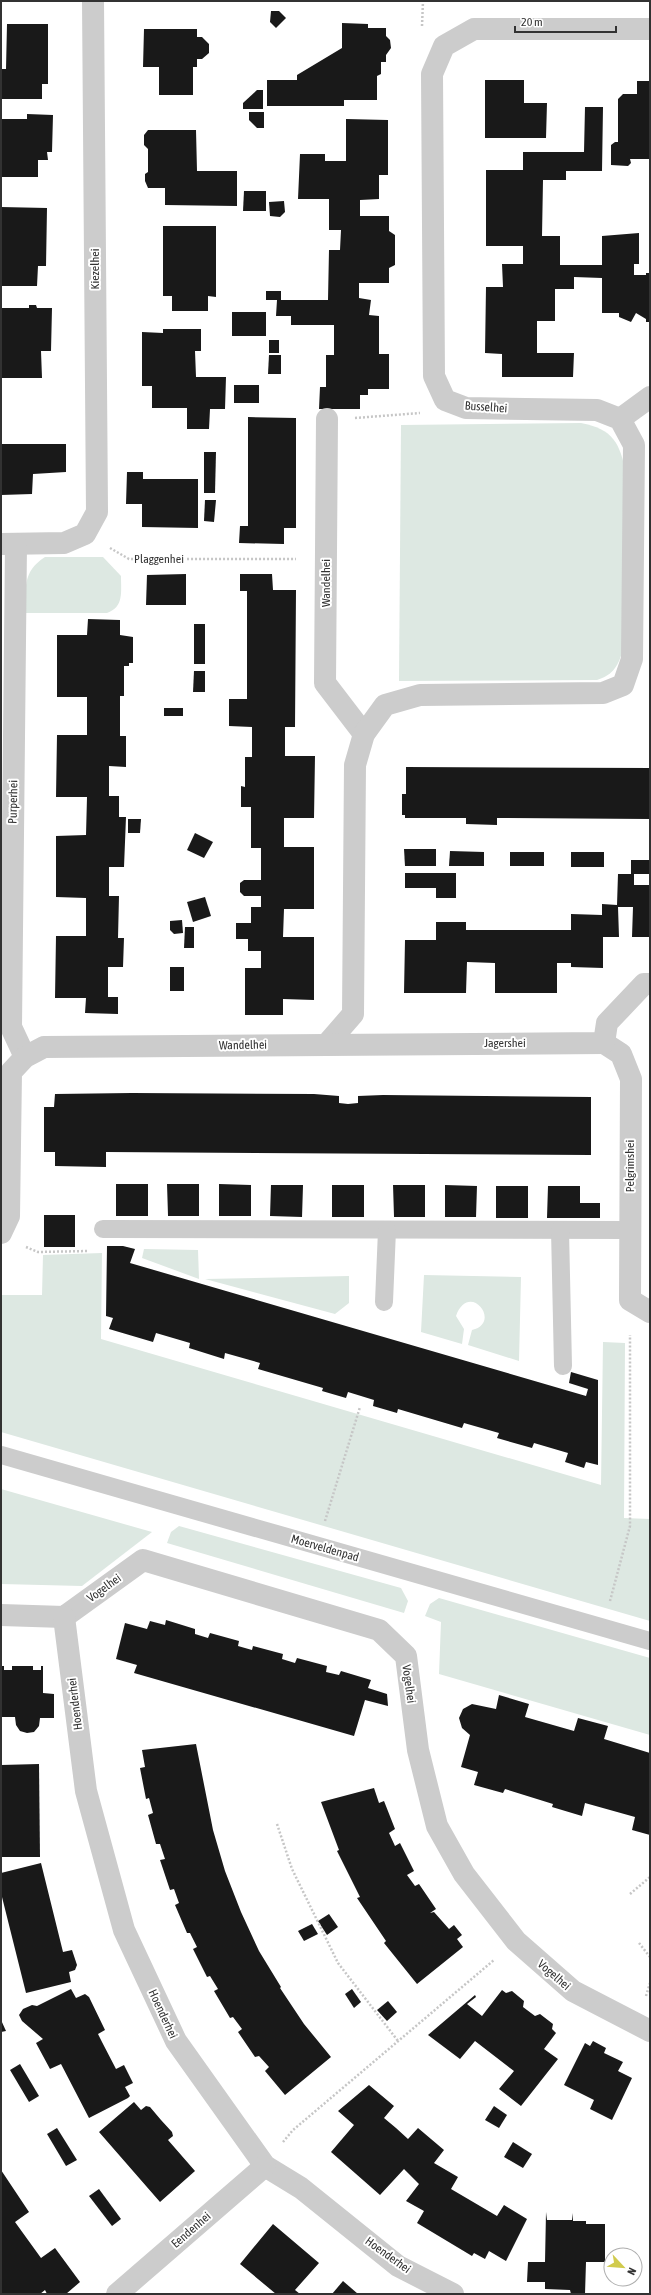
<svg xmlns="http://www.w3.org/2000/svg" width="651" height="2295" font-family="'Asap Condensed',sans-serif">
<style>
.green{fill:#dde8e2}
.building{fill:#191919}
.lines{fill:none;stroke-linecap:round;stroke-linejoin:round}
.path{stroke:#c6c6c6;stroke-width:2.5;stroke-dasharray:2 2;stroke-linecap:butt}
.lane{stroke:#ccc;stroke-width:18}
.street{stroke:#ccc;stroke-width:22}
.labels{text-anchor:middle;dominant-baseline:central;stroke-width:4;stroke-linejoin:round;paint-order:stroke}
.street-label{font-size:12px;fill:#323232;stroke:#fff}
</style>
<rect width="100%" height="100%" fill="#fff"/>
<g class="green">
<path d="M 581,423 C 613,429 620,443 626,474 L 622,653 C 617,668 612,675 597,680 L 399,681 L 401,425 Z"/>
<path d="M 45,557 L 103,557 L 121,576 C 121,592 124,607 107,613 L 25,613 C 26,588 22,572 45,557 Z"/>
<polygon points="144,1249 198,1250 199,1279 142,1258"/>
<polygon points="102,1253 101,1339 601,1485 603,1342 625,1343 624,1518 650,1519 650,1621 1,1432 1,1295 42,1295 43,1255"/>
<path d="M 424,1275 L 521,1277 L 519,1361 L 468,1345 L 472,1330 C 503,1323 469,1280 456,1316 L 464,1329 L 462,1344 L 421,1332 Z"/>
<polygon points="349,1276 349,1303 335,1314 205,1279"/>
<polygon points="1,1489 152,1532 82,1586 1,1584"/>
<polygon points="179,1526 401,1588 408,1601 404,1613 167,1543 171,1532"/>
<polygon points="439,1598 650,1658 650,1735 439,1674 441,1622 425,1616 430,1604"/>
</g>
<g class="building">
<polygon points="271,11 279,11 286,18 276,28 270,22"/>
<polygon points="342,23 368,24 368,28 386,28 386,36 390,40 391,48 386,55 386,62 381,62 381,74 377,76 377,100 344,100 344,106 267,106 267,80 297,80 297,75 342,48"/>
<polygon points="7,24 48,24 48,84 42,84 42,99 1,99 1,69 6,69"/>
<polygon points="144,29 197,29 197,37 202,37 209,44 209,53 202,59 197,59 197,67 193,67 193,95 159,95 159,67 143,67"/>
<polygon points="485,80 524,80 524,103 547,103 546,138 485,138"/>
<polygon points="637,81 650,81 650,159 630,159 631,163 628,166 611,165 611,145 615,142 618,142 618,99 623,94 637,94"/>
<polygon points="257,90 263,90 263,109 243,109 243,103"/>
<polygon points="585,107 603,107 602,171 566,171 566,180 543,180 542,236 560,236 560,265 602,265 602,236 639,233 639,264 634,264 634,275 646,275 646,273 650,273 650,322 646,322 646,319 636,313 631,322 619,317 619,313 602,313 602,278 574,277 574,289 555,289 555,321 537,321 537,353 574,353 573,377 502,377 502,354 485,353 486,287 503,287 502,264 523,264 523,246 486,246 486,170 523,170 523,152 584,152"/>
<polygon points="249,112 264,112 264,128 257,128 249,120"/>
<polygon points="27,114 53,115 52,152 47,152 48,160 38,160 38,177 1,177 1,119 27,119"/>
<polygon points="346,119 388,120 388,175 379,175 379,199 360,200 360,216 389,216 389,231 395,235 395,265 389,268 389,283 359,283 359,298 371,300 369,315 379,316 379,354 389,354 389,389 368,389 368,395 360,395 360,409 319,409 320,387 326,387 326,355 334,355 334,325 291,325 291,316 276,316 277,300 266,300 266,291 281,291 281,300 328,300 329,250 340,250 341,230 329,230 329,199 298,199 300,154 325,154 325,161 346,161"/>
<polygon points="148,130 196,130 197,171 237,171 237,206 165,205 165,188 148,188 145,181 145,174 148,172 148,149 144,145 144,135"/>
<polygon points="244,191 266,191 266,211 243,211"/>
<polygon points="284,201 285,212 280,217 270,216 269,202"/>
<polygon points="1,207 47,208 46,266 38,266 37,286 1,286"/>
<polygon points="163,226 216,226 216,297 208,296 208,311 172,311 172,296 163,296"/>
<polygon points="29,305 36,305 37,308 52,308 51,351 41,351 42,378 1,378 1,308 29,308"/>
<rect x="232" y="312" width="34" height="24"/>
<polygon points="163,329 201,329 201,351 195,351 196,377 226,377 225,409 210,409 209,429 187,429 187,408 152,408 152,386 142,386 142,332 163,333"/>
<rect x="269" y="340" width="10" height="13"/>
<polygon points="269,355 281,355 281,374 268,374"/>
<rect x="234" y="385" width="25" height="18"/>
<polygon points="248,417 296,418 296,528 284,528 284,544 239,543 240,526 248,526"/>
<polygon points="1,444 66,444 66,472 33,474 32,494 1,495"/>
<polygon points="204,452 216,452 215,493 204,493"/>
<polygon points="127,472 143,472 143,479 198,479 198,528 142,527 142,504 126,504"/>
<polygon points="205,500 216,500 214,522 204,521"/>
<polygon points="186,574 186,605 146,605 147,575"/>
<polygon points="240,574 272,574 273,590 296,590 295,727 285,727 285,756 315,756 314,818 284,818 284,847 314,847 314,909 284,909 283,937 314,937 314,1000 283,999 283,1015 245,1015 245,968 261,968 261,951 248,951 248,939 236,939 236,923 251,923 251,907 261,907 261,896 244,896 240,892 240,883 244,880 261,880 261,848 251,848 251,807 241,807 241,786 245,787 245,757 252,757 252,727 229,726 229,699 247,699 247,591 240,591"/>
<polygon points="88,619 120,620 120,635 133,637 133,663 129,663 129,666 124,666 124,696 120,696 120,736 126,736 126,767 109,766 109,796 119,796 119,817 126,817 124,867 109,867 109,896 119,896 118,938 124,938 123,967 108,967 108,997 118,997 118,1014 85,1013 86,998 55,998 56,936 86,936 86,898 56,897 56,836 86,835 87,797 56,797 57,735 87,735 87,697 57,697 57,635 87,635"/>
<rect x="194" y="624" width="11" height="40"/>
<polygon points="194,671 205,671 205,692 193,692"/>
<rect x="164" y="708" width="19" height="8"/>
<polygon points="406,767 650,768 650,819 497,818 497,825 466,824 466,818 405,818 405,815 402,815 402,794 406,794"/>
<polygon points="128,819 141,819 140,833 128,833"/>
<polygon points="195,833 213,842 204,858 187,850"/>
<polygon points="404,849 436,849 436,866 405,866"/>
<polygon points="450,851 484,852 484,866 449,866"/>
<rect x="510" y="852" width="34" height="14"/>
<rect x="571" y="852" width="33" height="15"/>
<polygon points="631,860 650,860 650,874 634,874 634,885 650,885 650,937 632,937 633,907 618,907 619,937 603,937 603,968 571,967 571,963 557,963 557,993 495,993 495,963 467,962 466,993 404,993 405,940 436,940 436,922 466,922 466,930 571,930 571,914 602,915 602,904 617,905 618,874 631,874"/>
<polygon points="405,873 456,873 456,898 436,898 436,888 405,888"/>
<polygon points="205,897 211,916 193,922 187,902"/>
<polygon points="182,920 183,933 174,934 170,930 170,921"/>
<polygon points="185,927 194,927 194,948 184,948"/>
<rect x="170" y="967" width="14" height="24"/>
<polygon points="132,1093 314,1094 339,1096 339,1103 348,1104 358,1103 358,1096 383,1095 591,1097 591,1155 106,1152 106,1167 55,1166 55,1152 44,1152 44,1107 54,1107 55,1094"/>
<rect x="116" y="1184" width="32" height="32"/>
<polygon points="167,1184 199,1184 199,1216 168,1216"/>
<polygon points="219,1184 251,1185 251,1216 219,1216"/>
<polygon points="271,1185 303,1185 302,1217 270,1216"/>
<rect x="332" y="1185" width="32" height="32"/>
<polygon points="393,1185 425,1185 425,1217 394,1217"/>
<polygon points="445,1185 477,1186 476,1217 445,1217"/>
<rect x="496" y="1186" width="32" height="32"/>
<polygon points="548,1186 580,1186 580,1203 600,1203 600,1218 547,1218"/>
<rect x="44" y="1215" width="31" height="32"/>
<polygon points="107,1246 123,1246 135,1249 130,1263 586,1396 588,1389 569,1383 571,1372 598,1380 598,1465 586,1462 584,1468 565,1462 568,1453 534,1443 532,1448 497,1438 499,1433 464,1423 462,1428 398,1409 397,1413 373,1406 374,1400 348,1392 346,1398 322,1391 323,1388 258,1369 260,1363 225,1353 224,1359 189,1348 190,1343 156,1333 153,1342 109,1329 113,1318 106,1316"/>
<polygon points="166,1620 195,1629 195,1634 208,1638 210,1633 239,1641 238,1646 252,1650 253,1646 283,1654 282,1659 295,1663 297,1658 327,1666 326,1672 339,1675 341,1671 371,1680 368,1688 387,1694 388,1706 365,1700 354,1736 134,1673 137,1665 116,1659 125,1623 147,1629 150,1621 165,1625"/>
<polygon points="1,1666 4,1666 4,1670 12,1670 12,1666 33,1666 33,1670 41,1670 41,1666 43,1666 43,1693 54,1694 54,1718 40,1718 39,1726 34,1732 27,1733 20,1731 16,1725 15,1717 1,1717"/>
<polygon points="499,1695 529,1704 525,1717 574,1731 578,1718 608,1726 604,1739 650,1753 650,1835 632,1830 635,1817 585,1803 582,1816 552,1807 553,1804 505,1789 503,1793 474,1785 478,1772 461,1767 470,1735 462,1728 459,1718 463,1709 472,1704 496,1709"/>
<polygon points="196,1744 213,1830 225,1871 241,1912 259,1951 281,1987 280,1988 304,2024 331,2057 285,2095 265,2071 269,2067 259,2056 255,2057 238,2032 242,2029 233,2017 230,2018 214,1991 218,1989 210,1976 207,1977 193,1949 197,1947 190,1933 187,1933 175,1905 179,1903 174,1889 170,1890 160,1860 165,1859 160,1844 156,1844 148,1815 153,1813 149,1798 146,1799 140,1768 145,1767 142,1750"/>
<polygon points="39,1764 40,1857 1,1857 1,1765"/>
<polygon points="374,1788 379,1803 384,1801 395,1829 389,1833 395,1846 400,1843 414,1871 407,1875 415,1886 419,1884 436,1909 430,1913 434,1912 449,1929 454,1925 462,1935 457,1939 463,1947 417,1984 384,1943 386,1941 357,1898 360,1897 337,1851 339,1850 321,1802"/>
<polygon points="41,1863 63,1952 72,1950 77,1965 75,1970 69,1972 71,1982 26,1993 1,1893 1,1873"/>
<polygon points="329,1914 338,1927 327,1935 318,1921"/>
<polygon points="312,1924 318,1934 304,1941 298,1931"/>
<polygon points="71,1989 76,1998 85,1994 89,1997 105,2030 98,2034 102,2042 116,2069 124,2065 133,2083 125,2087 130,2096 128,2098 89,2118 61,2064 50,2069 36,2043 43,2039 22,2021 19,2015 23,2009 32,2005 37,2006"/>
<polygon points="352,1989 361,2002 354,2008 345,1994"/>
<polygon points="502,1990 506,1993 512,1991 524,2001 523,2007 535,2016 540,2014 553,2024 552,2029 556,2033 544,2049 558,2059 521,2106 499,2089 514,2071 475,2041 460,2059 428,2035 475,1995 476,1997 467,2004 482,2016"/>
<polygon points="388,2001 397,2012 387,2021 377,2010"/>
<polygon points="1,2020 6,2031 1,2032"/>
<polygon points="593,2041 606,2048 604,2053 623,2062 618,2071 632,2078 612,2120 590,2109 594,2100 564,2085 585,2043 590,2046"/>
<polygon points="20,2064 39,2096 29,2102 10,2070"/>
<polygon points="369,2085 394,2106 384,2118 396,2128 408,2139 418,2128 444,2150 434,2163 458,2177 451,2189 497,2216 504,2205 527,2219 506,2261 489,2251 485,2259 474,2253 472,2256 417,2223 424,2211 406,2201 419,2184 404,2169 380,2195 331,2152 354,2125 338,2111"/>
<polygon points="134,2102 141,2110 146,2106 150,2107 161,2120 172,2132 173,2136 168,2140 195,2171 160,2202 99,2132"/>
<polygon points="494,2106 507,2115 499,2128 485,2120"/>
<polygon points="57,2128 77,2160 66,2166 47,2134"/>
<polygon points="513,2142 532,2154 523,2168 504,2157"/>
<polygon points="1,2170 29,2212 15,2222 41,2258 55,2248 80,2282 66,2294 47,2294 45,2290 40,2294 1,2294"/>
<polygon points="99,2189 121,2219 112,2226 89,2196"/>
<polygon points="546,2212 547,2220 572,2220 573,2213 573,2221 586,2221 586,2224 605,2224 605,2262 586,2262 585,2294 571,2294 570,2290 545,2289 545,2282 527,2282 528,2262 545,2262"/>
<polygon points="273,2224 319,2263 295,2290 300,2294 276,2294 240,2264"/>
<polygon points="343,2281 358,2294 332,2294"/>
</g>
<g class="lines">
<g class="path">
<polyline points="422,26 423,1"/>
<polyline points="355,418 420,413"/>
<polyline points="110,548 129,559 296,559"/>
<polyline points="26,1247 38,1252 88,1251"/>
<polyline points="325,1521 360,1407"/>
<polyline points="610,1601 630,1526 630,1335"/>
<polyline points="277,1824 292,1869 338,1963 398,2041"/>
<polyline points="630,1894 650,1877"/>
<polyline points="639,1943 650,1957"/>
<polyline points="646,1996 650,1983"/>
<polyline points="283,2142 293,2130 494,1960"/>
</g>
<g class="lane">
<polyline points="103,1229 630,1230"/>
<polyline points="560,1230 563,1366"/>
<polyline points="384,1302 387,1230"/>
<polyline points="1,1455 650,1641"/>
</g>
<g class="street">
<polyline points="327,419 325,683 364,734"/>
<polyline points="620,419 650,397"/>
<polyline points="1,544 64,543 85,534 97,512 93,1"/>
<polyline points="16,544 11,1027 25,1057"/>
<polyline points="604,1043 621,1054 631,1079 630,1300 650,1312"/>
<polyline points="327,1044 353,1014 355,765 364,734 385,705 420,695 603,693 623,685 632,659 634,445 620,419 597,410 466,408 445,400 434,376 432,74 444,46 474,29 650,29"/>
<polyline points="1,1233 9,1216 11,1072 25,1057 44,1047 604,1043 607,1023 644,984 650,984"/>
<polyline points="1,1615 64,1617 143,1560 379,1630 406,1656 418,1750 437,1826 464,1874 516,1941 573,1991 650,2031"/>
<polyline points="64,1617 86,1791 124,1930 176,2041 265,2166 301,2188 398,2266 453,2294"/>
<polyline points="117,2294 265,2166"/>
</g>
</g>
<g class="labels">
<g class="street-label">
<text transform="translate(95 269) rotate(-90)">Kiezelhei</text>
<text transform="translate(486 407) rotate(4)">Busselhei</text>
<text x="159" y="559">Plaggenhei</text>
<text transform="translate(326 583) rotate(-90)">Wandelhei</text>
<text transform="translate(13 802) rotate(-89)">Purperhei</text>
<text x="505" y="1043">Jagershei</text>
<text transform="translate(243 1045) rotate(-1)">Wandelhei</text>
<text transform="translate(630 1166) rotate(-90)">Pelgrimshei</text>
<text transform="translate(325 1548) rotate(16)">Moerveldenpad</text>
<text transform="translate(104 1588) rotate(-36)">Vogelhei</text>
<text transform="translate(409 1684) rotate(82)">Vogelhei</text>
<text transform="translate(75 1704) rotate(-97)">Hoenderhei</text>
<text transform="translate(554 1975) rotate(41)">Vogelhei</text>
<text transform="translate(163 2014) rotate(65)">Hoenderhei</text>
<text transform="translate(191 2230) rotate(-41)">Eendenhei</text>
<text transform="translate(388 2255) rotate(36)">Hoenderhei</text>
</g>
</g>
<rect width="651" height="2295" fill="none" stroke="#323232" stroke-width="4"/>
<g transform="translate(623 2267) rotate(116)"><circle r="19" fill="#ffffff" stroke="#adadad"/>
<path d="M0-3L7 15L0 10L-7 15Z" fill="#d1cb4d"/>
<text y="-6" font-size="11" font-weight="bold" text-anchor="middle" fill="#323232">N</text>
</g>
<path d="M515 26v6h101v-6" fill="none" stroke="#323232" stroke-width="2"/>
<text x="521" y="26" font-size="12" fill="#323232" stroke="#ffffff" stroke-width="3" paint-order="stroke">20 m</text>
</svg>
